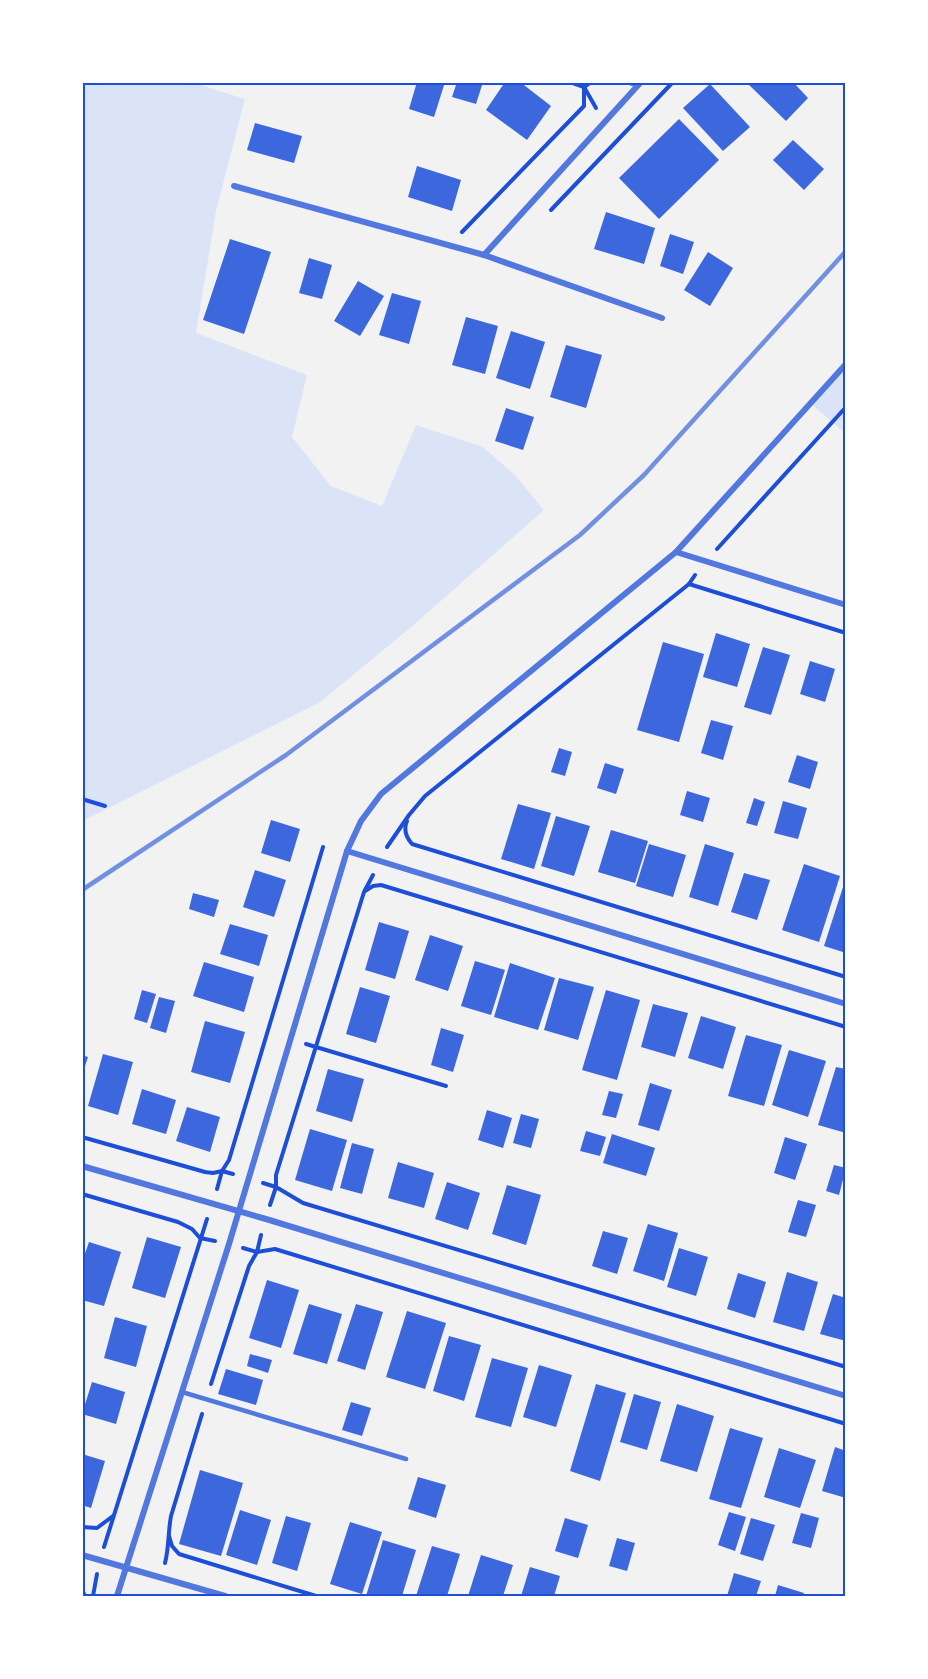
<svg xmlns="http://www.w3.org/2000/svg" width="928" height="1679" font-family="'Public Sans',sans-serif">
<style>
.green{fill:#dbe4f7}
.building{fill:#3d67dc}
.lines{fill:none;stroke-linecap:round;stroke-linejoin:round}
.path{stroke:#1d4ed8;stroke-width:4}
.service{stroke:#5277de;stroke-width:4.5}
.minor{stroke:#5277de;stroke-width:6}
.rail{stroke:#7290e2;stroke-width:4.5}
.neatline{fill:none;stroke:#1d4ed8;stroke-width:2}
</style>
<rect width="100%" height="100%" fill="#f2f2f2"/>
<g class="green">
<polygon points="83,83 194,83 245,99 216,211 196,333 307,375 292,437 331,486 382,506 416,425 483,447 515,475 544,510 409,629 319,703 83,821"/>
<polygon points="845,360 845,433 809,402"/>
</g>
<g class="building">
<polygon points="417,82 445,82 434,117 409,109"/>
<polygon points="457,82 483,82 476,104 452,97"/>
<polygon points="505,82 520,82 551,106 527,140 486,110"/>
<polygon points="746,82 793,82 808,98 786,121"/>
<polygon points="710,84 750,127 723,151 683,108"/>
<polygon points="679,119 719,160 659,219 619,178"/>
<polygon points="255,123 302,136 294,163 247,150"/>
<polygon points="793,140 824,169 804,190 773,160"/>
<polygon points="417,166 461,180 452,211 408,197"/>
<polygon points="606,212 655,228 644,264 594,249"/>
<polygon points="670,234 694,242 683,274 660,266"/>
<polygon points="230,239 271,252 244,334 203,320"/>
<polygon points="708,252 733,268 710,306 684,290"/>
<polygon points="309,258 332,265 322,299 299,293"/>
<polygon points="358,281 384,296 360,336 334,321"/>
<polygon points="392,293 421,301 409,344 379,335"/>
<polygon points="466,317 498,326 485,374 452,365"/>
<polygon points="511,331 545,342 530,389 496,378"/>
<polygon points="566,345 602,355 586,408 550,397"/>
<polygon points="506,408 534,417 523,450 495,441"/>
<polygon points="716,633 750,644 737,687 703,677"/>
<polygon points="663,642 704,654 679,742 637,730"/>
<polygon points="763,647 790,655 771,715 744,707"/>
<polygon points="810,661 835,669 825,702 800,694"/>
<polygon points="711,720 733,726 723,760 701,753"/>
<polygon points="559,748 572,752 565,776 551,772"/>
<polygon points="797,755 818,762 810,789 788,782"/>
<polygon points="605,763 624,769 616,794 597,788"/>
<polygon points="687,791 710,798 703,822 680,815"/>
<polygon points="754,798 765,802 757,826 746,823"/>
<polygon points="783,801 807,808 798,839 774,833"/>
<polygon points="518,804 551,813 534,869 501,859"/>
<polygon points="556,816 590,826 574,876 541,866"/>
<polygon points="271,820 300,829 290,862 261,853"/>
<polygon points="611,830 648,841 635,883 598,872"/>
<polygon points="649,844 686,855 673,897 636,886"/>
<polygon points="705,844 734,853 718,906 689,897"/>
<polygon points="804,864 840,876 819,942 782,930"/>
<polygon points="255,870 286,880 274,917 243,907"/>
<polygon points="744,873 770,880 757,920 731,912"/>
<polygon points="843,887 846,887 846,953 824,946"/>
<polygon points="193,893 219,900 214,917 189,909"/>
<polygon points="379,922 409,931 395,979 365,970"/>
<polygon points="230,924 268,935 259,966 220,954"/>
<polygon points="430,935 463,946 448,991 415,980"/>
<polygon points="475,961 505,970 491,1015 461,1006"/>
<polygon points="204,962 254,977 244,1012 193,996"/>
<polygon points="510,963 555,978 538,1030 494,1017"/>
<polygon points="559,978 594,987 578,1040 544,1030"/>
<polygon points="360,987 390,996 376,1043 346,1034"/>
<polygon points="142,990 156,994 147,1023 134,1019"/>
<polygon points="606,990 640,1000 617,1080 582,1070"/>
<polygon points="159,997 175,1001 166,1033 150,1028"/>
<polygon points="653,1004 688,1013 675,1057 641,1047"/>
<polygon points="701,1016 736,1027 723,1069 688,1058"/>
<polygon points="205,1021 245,1032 230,1083 191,1072"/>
<polygon points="441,1028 464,1035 453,1072 431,1065"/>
<polygon points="746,1035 782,1045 764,1106 728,1096"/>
<polygon points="789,1050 826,1061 808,1117 772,1105"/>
<polygon points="103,1054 133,1062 118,1115 88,1106"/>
<polygon points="82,1055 88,1057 83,1072 82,1072"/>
<polygon points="836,1067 846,1069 846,1133 818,1125"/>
<polygon points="328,1069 364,1079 352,1122 316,1111"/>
<polygon points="650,1083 672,1090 659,1131 638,1125"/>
<polygon points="142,1089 176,1100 166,1134 132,1124"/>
<polygon points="609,1091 623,1094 616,1118 602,1115"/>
<polygon points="187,1107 220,1117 210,1152 176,1141"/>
<polygon points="487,1110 512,1118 503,1148 478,1140"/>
<polygon points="521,1114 539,1119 531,1148 513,1143"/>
<polygon points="310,1129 347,1140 332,1191 295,1180"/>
<polygon points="586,1131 606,1137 600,1156 580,1151"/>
<polygon points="612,1134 655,1148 646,1176 603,1163"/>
<polygon points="785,1137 807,1144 795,1180 774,1173"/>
<polygon points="352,1143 374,1149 362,1194 340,1188"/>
<polygon points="398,1162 434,1173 424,1208 388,1198"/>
<polygon points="834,1165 846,1168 839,1195 826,1191"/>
<polygon points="447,1182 480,1193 468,1230 435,1219"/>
<polygon points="507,1185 541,1195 526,1245 492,1234"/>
<polygon points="798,1200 816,1205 806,1237 788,1232"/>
<polygon points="648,1224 678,1233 664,1281 633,1271"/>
<polygon points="603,1231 628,1238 617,1274 592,1266"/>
<polygon points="147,1237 181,1247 165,1298 132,1288"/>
<polygon points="89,1242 121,1252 104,1306 82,1300 82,1262"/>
<polygon points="679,1248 708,1257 696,1296 667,1287"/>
<polygon points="787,1272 818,1282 804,1331 773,1322"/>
<polygon points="738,1273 766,1282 755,1318 727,1309"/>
<polygon points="267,1280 299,1290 281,1348 249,1338"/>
<polygon points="833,1294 846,1298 846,1341 820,1334"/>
<polygon points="309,1304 342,1314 327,1364 293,1354"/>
<polygon points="356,1304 383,1312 365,1370 337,1361"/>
<polygon points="407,1311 446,1323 425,1389 386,1377"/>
<polygon points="115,1317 147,1326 136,1367 104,1358"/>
<polygon points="449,1336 481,1345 464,1401 433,1391"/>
<polygon points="250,1354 272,1360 268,1373 247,1366"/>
<polygon points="492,1358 528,1368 511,1427 475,1417"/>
<polygon points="539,1365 572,1375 556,1427 523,1417"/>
<polygon points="226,1369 263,1380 256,1405 218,1394"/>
<polygon points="92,1382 125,1392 116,1424 82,1414"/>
<polygon points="596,1384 626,1393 600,1481 570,1471"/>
<polygon points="634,1394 661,1402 647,1450 620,1442"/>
<polygon points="351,1402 371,1408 362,1436 342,1430"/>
<polygon points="677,1404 714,1416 697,1472 660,1461"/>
<polygon points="730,1428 763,1438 741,1508 709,1499"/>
<polygon points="835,1447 846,1451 846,1498 822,1491"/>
<polygon points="779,1448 816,1460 800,1508 764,1497"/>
<polygon points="82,1454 105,1461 91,1508 82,1505"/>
<polygon points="200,1470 243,1483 221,1556 179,1544"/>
<polygon points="418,1477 446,1485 436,1518 408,1509"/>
<polygon points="240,1510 271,1520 257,1565 226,1555"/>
<polygon points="729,1512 746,1517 735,1551 718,1545"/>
<polygon points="801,1513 819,1518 811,1548 792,1543"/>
<polygon points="286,1516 311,1523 297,1571 272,1563"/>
<polygon points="565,1518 588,1525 578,1558 555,1551"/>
<polygon points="751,1518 775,1525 763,1561 740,1554"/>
<polygon points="350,1522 382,1532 362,1594 330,1584"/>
<polygon points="617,1538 635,1543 627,1571 609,1566"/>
<polygon points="383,1540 416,1550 402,1596 366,1596"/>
<polygon points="432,1546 460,1554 447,1596 416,1596"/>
<polygon points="481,1555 513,1565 503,1596 468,1596"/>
<polygon points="530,1567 560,1576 554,1596 521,1596"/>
<polygon points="734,1573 761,1581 756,1596 727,1596"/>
<polygon points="778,1585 804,1593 803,1596 775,1596"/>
</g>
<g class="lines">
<g class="path">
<polyline points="570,82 584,87 596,108"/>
<polyline points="551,210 673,82"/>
<polyline points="462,232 584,106 584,87 591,82"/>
<polyline points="717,549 846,407"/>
<polyline points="689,584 846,633"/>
<polyline points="82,799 105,806"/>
<path d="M 407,821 C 403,830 406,837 412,844 L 846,977"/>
<polyline points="387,847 409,815 425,796 689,584 695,575"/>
<polyline points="365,891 373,886 381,885 846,1027"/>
<polyline points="306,1044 446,1086"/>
<polyline points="82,1137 205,1172 213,1173 222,1171 233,1174"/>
<polyline points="263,1183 276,1187 303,1203 846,1367"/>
<polyline points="217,1189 222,1171 229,1160 323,847"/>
<polyline points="82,1194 178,1222 192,1229 200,1238 215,1241"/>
<polyline points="270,1205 276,1187 276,1175 364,892 373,875"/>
<polyline points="243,1248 257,1252 275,1249 846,1424"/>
<polyline points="211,1384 249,1266 257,1252 261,1235"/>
<polyline points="82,1527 97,1528 113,1516"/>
<polyline points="169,1536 172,1546 179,1554 316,1596"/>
<polyline points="104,1547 207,1219"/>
<path d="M 165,1563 C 169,1548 168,1532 171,1516 L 202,1414"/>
<polyline points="82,1590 85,1596"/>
<polyline points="93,1596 97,1574"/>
</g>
<polyline class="service" points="182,1392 406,1459"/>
<g class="minor">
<polyline points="629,82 638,85"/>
<polyline points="234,186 484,255 662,318"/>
<polyline points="484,255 641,82"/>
<polyline points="676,552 846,605"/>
<polyline points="347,851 846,1004"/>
<polyline points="82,1166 266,1219 846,1396"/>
<polyline points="82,1555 225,1596"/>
<polyline points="117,1596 229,1244 347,851 361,821 381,794 676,552 846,364"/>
</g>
<polyline class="rail" points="82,890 286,755 580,535 644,475 846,251"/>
</g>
<rect width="928" height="1679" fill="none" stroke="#ffffff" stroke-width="168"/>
<rect x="84" y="84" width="760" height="1511" class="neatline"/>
</svg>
